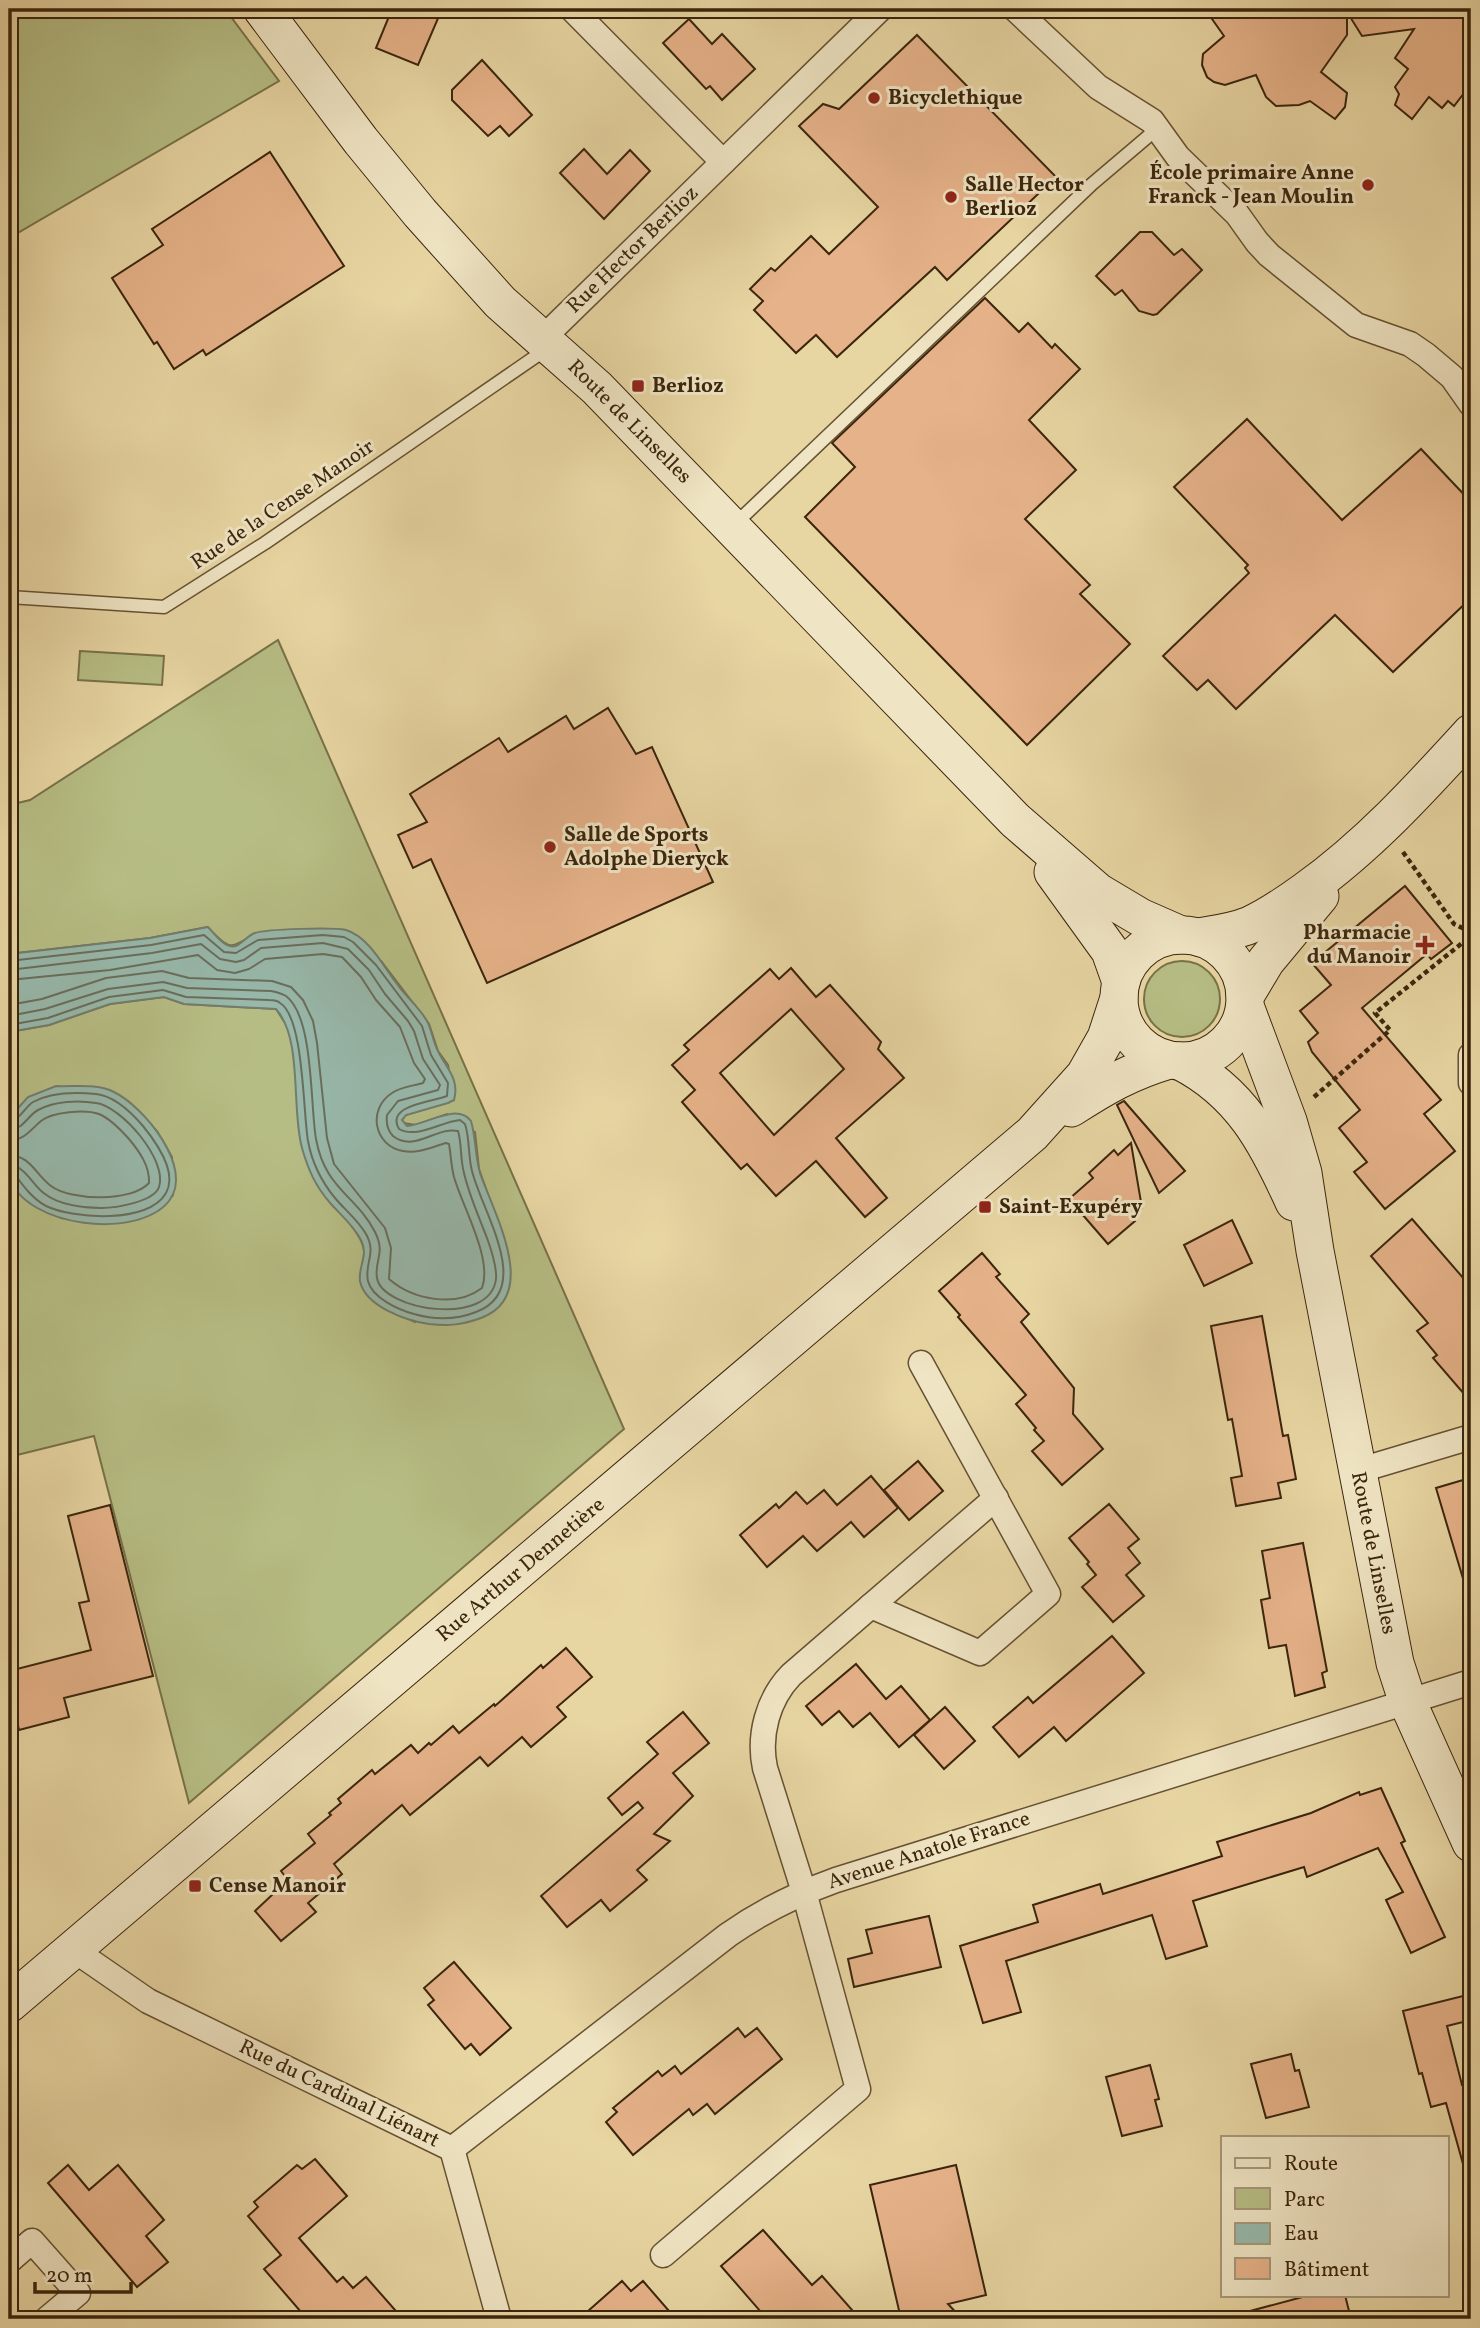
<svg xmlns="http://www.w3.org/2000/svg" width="1480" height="2328" font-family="Vollkorn,serif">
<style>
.green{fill:#b6bd84;stroke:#787148;stroke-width:2}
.water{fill:#97b8ab;stroke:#727d6c;stroke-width:2}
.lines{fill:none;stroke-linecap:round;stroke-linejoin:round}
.shore{stroke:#696e5c;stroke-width:2}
.building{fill:#e6b289;stroke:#3b250d;stroke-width:2;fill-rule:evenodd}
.lane-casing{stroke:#665132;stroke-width:15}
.street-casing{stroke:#665132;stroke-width:27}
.secondary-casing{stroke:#3b250d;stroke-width:39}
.path{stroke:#3b250d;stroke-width:4.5;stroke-dasharray:5 3.5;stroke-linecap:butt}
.lane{stroke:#efe4c3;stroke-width:12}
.street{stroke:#efe4c3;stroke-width:24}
.secondary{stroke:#efe4c3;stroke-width:37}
.poi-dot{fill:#8f2418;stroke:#efe4c3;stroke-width:2.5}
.labels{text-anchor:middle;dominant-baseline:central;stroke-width:6;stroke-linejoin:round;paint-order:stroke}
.poi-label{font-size:21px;font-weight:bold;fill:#3b250d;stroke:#efe4c3;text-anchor:start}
.street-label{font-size:21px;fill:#3b250d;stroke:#efe4c3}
</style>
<rect width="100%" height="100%" fill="#e7d5a2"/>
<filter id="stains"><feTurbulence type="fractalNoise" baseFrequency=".00286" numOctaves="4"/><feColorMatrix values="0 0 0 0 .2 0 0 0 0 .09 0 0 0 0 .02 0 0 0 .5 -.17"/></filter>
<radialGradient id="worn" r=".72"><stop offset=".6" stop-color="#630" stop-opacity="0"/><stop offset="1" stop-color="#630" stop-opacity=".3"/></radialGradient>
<g class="green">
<polygon points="9,9 225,9 279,81 9,238"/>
<path d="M 278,640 L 624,1429 L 189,1803 L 94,1436 L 9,1457 L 9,1175 L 61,1218 L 103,1224 L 159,1210 L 173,1195 L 172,1157 L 157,1131 L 128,1101 L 14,1111 L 9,1118 L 9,1032 L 49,1025 L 110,1004 L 164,997 L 184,1004 L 276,1009 L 287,1026 L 351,1225 C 369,1249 365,1253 360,1281 L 379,1305 L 415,1322 L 504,1240 L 479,1169 L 475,1132 L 447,1114 L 416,1125 L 403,1123 L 402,1120 L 406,1115 L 454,1100 L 448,1065 L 438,1051 L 429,1024 L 381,961 L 255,933 C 228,952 230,948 207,927 L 150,938 L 9,954 L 9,805 L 30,800 Z"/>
<polygon points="80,651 164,656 162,685 78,680"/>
<circle cx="1182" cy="999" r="38"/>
</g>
<g class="water">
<path d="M 208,927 C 213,932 220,942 227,945 C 239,951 245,936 255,933 C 267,929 333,927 346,930 C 369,937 383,966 397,984 C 406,997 419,1007 427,1021 C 432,1030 433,1042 438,1051 C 446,1068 460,1079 454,1100 L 448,1103 L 406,1115 L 402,1120 L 407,1126 C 426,1125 457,1102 471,1121 C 476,1138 475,1156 480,1173 C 494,1214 541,1296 481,1318 C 462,1325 449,1326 429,1324 C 408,1321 365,1307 360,1281 C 358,1266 369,1255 361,1240 C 354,1226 341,1215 331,1204 C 315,1186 308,1169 302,1148 C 291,1109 303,1039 276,1009 L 184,1004 L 164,997 L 110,1004 L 49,1025 L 9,1032 L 9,954 L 150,938 Z"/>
<path d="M 56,1086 C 74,1087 97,1083 114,1092 C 143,1106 195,1168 169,1201 C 138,1240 26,1228 9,1177 C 5,1163 9,1134 9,1118 L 28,1097 Z"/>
</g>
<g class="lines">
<g class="shore">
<path d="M 9,961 L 151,945 L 204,935 L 224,952 L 236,953 L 258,940 L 323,935 L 344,937 L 353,942 L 376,965 L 422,1026 L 431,1055 L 448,1083 L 447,1096 C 432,1102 385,1105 399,1129 C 417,1139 440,1122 460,1120 L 465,1124 C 470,1139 468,1156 472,1171 C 482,1212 535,1290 476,1312 C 456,1320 435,1320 414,1314 C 399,1310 372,1298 368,1281 C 364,1264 377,1253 366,1234 C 358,1220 345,1210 335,1198 C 321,1181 312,1163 308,1141 C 303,1113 304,1017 280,1003 C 278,1001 272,1000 269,1000 L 186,997 L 163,990 L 109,997 L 48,1018 L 9,1025"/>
<path d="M 9,970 L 152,953 L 201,944 L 220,959 L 236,962 L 244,960 L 261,948 L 323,943 L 348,949 L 369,970 L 385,994 L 408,1021 L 414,1031 L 423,1059 L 440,1085 L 438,1090 L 398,1101 L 387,1115 C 386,1123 387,1130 393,1136 C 414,1153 437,1126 458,1131 C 462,1144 460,1159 464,1173 C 469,1195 479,1217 487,1238 C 491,1249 497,1267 496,1279 C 490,1328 382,1310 377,1278 C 374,1260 386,1254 375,1232 C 356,1195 325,1189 316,1139 C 310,1105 314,1017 286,996 C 281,993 276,992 271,991 L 187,988 L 163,982 L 108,989 L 45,1009 L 9,1016"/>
<path d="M 9,980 L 110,970 L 198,955 L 217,970 L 235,973 L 249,969 L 265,959 L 323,954 L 342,957 L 361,977 L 376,1000 L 400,1027 L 414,1063 L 425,1079 L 423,1083 C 413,1086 400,1087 392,1093 C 367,1109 374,1146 403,1151 C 418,1154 432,1147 446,1143 L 449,1144 C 451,1155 451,1166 454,1177 C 462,1206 493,1259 482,1288 C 456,1308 413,1300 389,1279 L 391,1248 L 385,1228 L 334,1164 L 327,1138 L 317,1043 L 313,1021 L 303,1000 L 291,987 L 272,981 L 189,978 L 162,971 L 106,978 L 42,999 L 9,1005"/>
<path d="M 9,1121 C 20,1120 24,1108 33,1102 C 51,1092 76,1092 96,1094 C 115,1096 131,1112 143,1126 C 156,1142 178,1172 166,1193 C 149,1224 73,1219 46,1206 C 33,1199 24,1187 16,1176 L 9,1174"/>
<path d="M 9,1130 C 24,1129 27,1116 38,1110 C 55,1101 78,1100 96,1103 C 121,1106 168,1160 159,1187 C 154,1202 115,1208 101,1208 C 84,1208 59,1205 45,1194 C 32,1185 26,1166 9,1165"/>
<path d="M 9,1140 C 25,1140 29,1131 41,1121 C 52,1112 85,1109 99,1114 C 111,1119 121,1130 129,1139 C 139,1151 150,1166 149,1183 C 132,1202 71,1201 51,1186 C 35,1174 31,1156 9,1155"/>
</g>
</g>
<g class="building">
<polygon points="392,9 442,9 418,65 376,48"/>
<polygon points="1205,9 1458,9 1471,19 1471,84 1454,106 1448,101 1442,108 1429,97 1412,119 1395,105 1399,94 1395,87 1408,69 1395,58 1414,29 1362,36 1347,12 1347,35 1321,72 1347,93 1345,107 1335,119 1310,101 1299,105 1276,106 1266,97 1256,75 1225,85 1214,82 1207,77 1202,65 1203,54 1224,36"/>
<polygon points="689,19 712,44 722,34 755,69 722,100 710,86 706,89 663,43"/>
<polygon points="917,35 1056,177 947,280 935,267 837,357 816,335 796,353 754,310 763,301 750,289 771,268 775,271 811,236 829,254 878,207 799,126 823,104 839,109"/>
<polygon points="482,60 532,115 509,136 500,126 488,136 452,100 452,90"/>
<polygon points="584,149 607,174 630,150 650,171 604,219 560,173"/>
<polygon points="270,152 344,266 206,355 203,350 174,369 157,342 154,344 112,278 163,245 152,229"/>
<polygon points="1140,232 1152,232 1174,255 1182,249 1202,270 1157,314 1153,315 1139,311 1122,290 1115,295 1096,276"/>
<polygon points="985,298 1019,332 1028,323 1052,348 1055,344 1080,369 1029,420 1076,470 1025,519 1090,585 1080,594 1130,644 1027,745 805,517 855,467 832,443"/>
<polygon points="1247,419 1342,520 1421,449 1471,502 1471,598 1393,672 1335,615 1236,709 1208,680 1197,690 1163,656 1249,573 1245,568 1248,565 1174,487"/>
<polygon points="608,708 636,754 652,747 713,882 487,983 431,859 413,868 398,835 427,822 410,794 499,738 508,752 566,716 574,729"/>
<polygon points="1405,886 1452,943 1431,959 1427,954 1362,1008 1441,1100 1424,1114 1455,1151 1385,1209 1354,1172 1367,1162 1339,1128 1360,1110 1312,1052 1308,1042 1318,1033 1300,1011 1331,985 1312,963"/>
<path d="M 791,968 L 816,997 L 830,985 L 881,1042 L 878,1049 L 904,1078 L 836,1138 L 887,1198 L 865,1217 L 816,1161 L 776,1196 L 747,1164 L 741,1169 L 682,1102 L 695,1090 L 672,1065 L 689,1050 L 684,1045 L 770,969 L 779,979 ZM 791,1009 L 844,1069 L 774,1135 L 720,1073 Z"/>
<polygon points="1124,1101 1185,1171 1159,1193 1117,1105"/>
<polygon points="1131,1143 1142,1208 1132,1217 1135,1221 1108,1244 1069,1199 1093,1178 1089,1173 1114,1150 1118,1155"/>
<polygon points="1412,1219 1471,1287 1471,1402 1433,1358 1437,1355 1417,1331 1428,1323 1371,1256"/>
<polygon points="1232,1220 1252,1263 1204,1286 1184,1245"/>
<polygon points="982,1253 1000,1274 996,1277 1029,1314 1021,1322 1074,1388 1073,1414 1103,1449 1062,1485 1032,1451 1044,1441 1034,1430 1036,1428 1016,1404 1026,1395 958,1317 960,1315 939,1291"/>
<polygon points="1262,1316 1283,1436 1288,1435 1296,1479 1278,1483 1281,1498 1236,1506 1231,1478 1242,1476 1232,1419 1228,1420 1211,1326"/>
<polygon points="918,1461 943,1491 909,1520 884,1490"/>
<polygon points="871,1476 898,1508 864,1537 851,1522 817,1551 803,1536 767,1567 740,1535 776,1504 779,1508 796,1492 807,1504 824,1490 837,1505"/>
<polygon points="1463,1480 1471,1507 1471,1581 1464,1582 1436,1488"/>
<polygon points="1109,1504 1139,1539 1128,1548 1140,1563 1126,1575 1144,1596 1113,1622 1082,1587 1096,1575 1087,1564 1089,1562 1069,1538"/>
<polygon points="110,1505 153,1676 64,1698 69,1717 19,1730 9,1686 9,1671 91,1650 79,1603 89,1601 68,1516"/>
<polygon points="1303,1543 1327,1671 1322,1673 1325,1687 1295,1696 1286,1645 1269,1648 1261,1600 1270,1598 1262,1551"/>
<polygon points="1112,1636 1144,1673 1066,1741 1054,1727 1019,1757 993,1727 1028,1697 1033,1703"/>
<polygon points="566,1648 592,1677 557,1707 566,1717 531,1747 522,1737 488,1766 480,1757 410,1815 402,1805 334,1864 342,1874 308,1903 316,1912 281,1941 255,1911 288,1880 281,1871 315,1843 308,1834 331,1815 329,1813 341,1803 338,1799 372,1770 375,1774 411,1745 418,1753 429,1743 431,1745 453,1726 459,1733 494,1704 495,1706 541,1665 543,1668"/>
<polygon points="856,1664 886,1699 901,1686 930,1720 899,1747 870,1713 853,1727 839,1711 822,1725 806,1706"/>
<polygon points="945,1707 975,1741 944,1769 914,1735"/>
<polygon points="683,1712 709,1743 673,1773 693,1796 654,1834 670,1841 637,1870 647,1880 610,1911 601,1900 567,1927 541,1896 643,1808 638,1802 622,1815 608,1798 658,1754 647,1742"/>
<polygon points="1381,1788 1405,1841 1401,1843 1445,1937 1411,1953 1386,1900 1403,1892 1378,1848 1307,1877 1304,1867 1193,1901 1207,1946 1166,1959 1152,1915 1006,1961 1021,2012 983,2023 960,1946 1038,1922 1033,1905 1100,1884 1103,1894 1222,1856 1217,1842 1311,1813 1359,1792 1360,1795"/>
<polygon points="929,1916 941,1967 854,1987 848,1959 872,1953 866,1930"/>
<polygon points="454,1962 511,2028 480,2055 471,2044 465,2049 428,2005 434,2000 424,1988"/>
<polygon points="1471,1994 1471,2020 1447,2026 1462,2085 1471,2082 1471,2163 1463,2164 1446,2103 1431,2107 1422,2073 1419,2074 1403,2011"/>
<polygon points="738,2028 745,2037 757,2028 782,2059 715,2114 707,2104 693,2115 689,2109 633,2155 606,2122 617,2112 613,2108 658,2071 662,2076 675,2066 681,2074"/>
<polygon points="1291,2054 1295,2071 1299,2070 1309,2107 1266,2118 1251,2064"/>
<polygon points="1150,2065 1159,2099 1155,2100 1162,2126 1122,2136 1106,2077"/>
<polygon points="315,2159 347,2196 299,2238 337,2282 343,2277 353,2288 366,2277 403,2319 307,2319 264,2269 281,2255 248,2216 258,2207 254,2202 297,2165 302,2169"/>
<polygon points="68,2165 89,2190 118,2165 164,2220 146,2236 168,2262 137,2287 48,2183"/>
<polygon points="956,2165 986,2295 948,2304 962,2319 901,2319 870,2185"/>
<polygon points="763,2230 812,2285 822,2276 860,2319 767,2319 721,2266"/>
<polygon points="622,2281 631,2291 643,2281 676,2319 579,2319"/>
<polygon points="1310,2295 1345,2295 1351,2319 1251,2319 1250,2311"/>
</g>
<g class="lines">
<g class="lane-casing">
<g id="lane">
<polyline points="734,525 1092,184 1158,128"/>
<polyline points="9,597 164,607 265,543 548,348"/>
</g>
</g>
<g class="street-casing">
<g id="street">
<polyline points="572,9 723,162"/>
<polyline points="1015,9 1098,87 1152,121 1178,157 1237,214 1257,242 1269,255 1356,325 1410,344 1426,355 1452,377 1471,404"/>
<polyline points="542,339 880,9"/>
<polyline points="1471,1055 1471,1083"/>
<polyline points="1357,1471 1471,1437"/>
<polyline points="871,1606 980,1653 1048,1594 921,1363"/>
<polyline points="74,1950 148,2001 452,2149 499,2319"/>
<path d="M 452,2149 L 728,1935 C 762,1911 797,1894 836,1880 L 1471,1682"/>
<path d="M 663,2255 L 858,2089 L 804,1892 L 765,1768 C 758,1735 768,1699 791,1675 L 996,1498"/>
<polyline points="9,2261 32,2241 78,2293 47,2319"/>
</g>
</g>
<g class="secondary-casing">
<g id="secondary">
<polyline points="262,9 361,141 420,213 500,302 597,388 1015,820 1098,892 1140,917 1181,935"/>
<polyline points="1053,872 1110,951 1121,982"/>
<circle cx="1182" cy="998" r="63"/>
<path d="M 1198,937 C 1216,934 1233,932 1250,925 C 1270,916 1287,904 1305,891 C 1368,846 1419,790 1471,733"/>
<polyline points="1245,996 1266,961 1320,896"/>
<polyline points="1245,1006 1288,1121 1303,1173 1315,1251 1395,1663 1408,1703 1471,1843"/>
<path d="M 1180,1061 C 1241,1092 1267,1142 1294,1202"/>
<path d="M 1071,1108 C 1105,1086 1129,1072 1169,1060"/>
<polyline points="9,2004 1032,1134 1085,1075 1106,1038 1119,998"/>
</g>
</g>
<g class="path">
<polyline points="1403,852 1454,924 1471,932"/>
<polyline points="1314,1097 1390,1030 1375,1013 1471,936"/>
</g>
<use href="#lane" class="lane"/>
<use href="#street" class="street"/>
<use href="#secondary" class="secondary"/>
</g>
<g class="poi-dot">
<circle cx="874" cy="98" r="7"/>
<circle cx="1368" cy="185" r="7"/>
<circle cx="951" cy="197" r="7"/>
<rect x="631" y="379" width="14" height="14" rx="3.5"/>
<circle cx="550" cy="847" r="7"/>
<path d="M1421.5 934.5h7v7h7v7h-7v7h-7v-7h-7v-7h7z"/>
<rect x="978" y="1200" width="14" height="14" rx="3.5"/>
<rect x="188" y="1879" width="14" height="14" rx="3.5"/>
</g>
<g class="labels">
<g class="poi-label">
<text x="888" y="98">Bicyclethique</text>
<text x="1354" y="173" text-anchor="end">École primaire Anne<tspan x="1354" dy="24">Franck - Jean Moulin</tspan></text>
<text x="965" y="185">Salle Hector<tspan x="965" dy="24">Berlioz</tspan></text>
<text x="652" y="386">Berlioz</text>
<text x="564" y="835">Salle de Sports<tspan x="564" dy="24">Adolphe Dieryck</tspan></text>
<text x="1411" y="933" text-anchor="end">Pharmacie<tspan x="1411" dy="24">du Manoir</tspan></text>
<text x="999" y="1207">Saint-Exupéry</text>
<text x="209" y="1886">Cense Manoir</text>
</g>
<g class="street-label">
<text transform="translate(633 250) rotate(-44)">Rue Hector Berlioz</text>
<text transform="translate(629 422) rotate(45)">Route de Linselles</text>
<text transform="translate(283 505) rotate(-34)">Rue de la Cense Manoir</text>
<text transform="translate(1373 1553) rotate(79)">Route de Linselles</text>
<text transform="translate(521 1570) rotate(-40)">Rue Arthur Dennetière</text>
<text transform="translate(929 1851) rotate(-18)">Avenue Anatole France</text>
<text transform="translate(339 2094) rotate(26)">Rue du Cardinal Liénart</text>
</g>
</g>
<rect width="1480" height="2328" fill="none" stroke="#e7d5a2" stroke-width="35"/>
<rect x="10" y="10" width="1459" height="2307" fill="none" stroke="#3b250d" stroke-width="3.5"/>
<rect x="18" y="18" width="1445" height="2293" fill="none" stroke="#3b250d" stroke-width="2"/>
<rect x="1221" y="2136" width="228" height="161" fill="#efe4c3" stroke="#a7987a" stroke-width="2"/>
<rect x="1235" y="2158" width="35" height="10" fill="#efe4c3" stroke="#a7987a" stroke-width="2"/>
<text x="1284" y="2170" font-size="21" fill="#3b250d">Route</text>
<rect x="1235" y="2188" width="35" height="21" fill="#b6bd84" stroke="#a7987a" stroke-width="2"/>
<text x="1284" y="2206" font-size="21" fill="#3b250d">Parc</text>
<rect x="1235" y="2223" width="35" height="21" fill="#97b8ab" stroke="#a7987a" stroke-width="2"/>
<text x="1284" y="2240" font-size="21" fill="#3b250d">Eau</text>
<rect x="1235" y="2258" width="35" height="21" fill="#e6b289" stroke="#a7987a" stroke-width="2"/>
<text x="1284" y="2276" font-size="21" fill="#3b250d">Bâtiment</text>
<path d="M35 2282v10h96v-10" fill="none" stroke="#3b250d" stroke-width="3.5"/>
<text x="46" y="2282" font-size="21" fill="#3b250d" stroke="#efe4c3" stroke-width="5" paint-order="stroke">20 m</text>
<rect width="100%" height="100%" filter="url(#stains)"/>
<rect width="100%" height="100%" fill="url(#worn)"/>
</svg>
